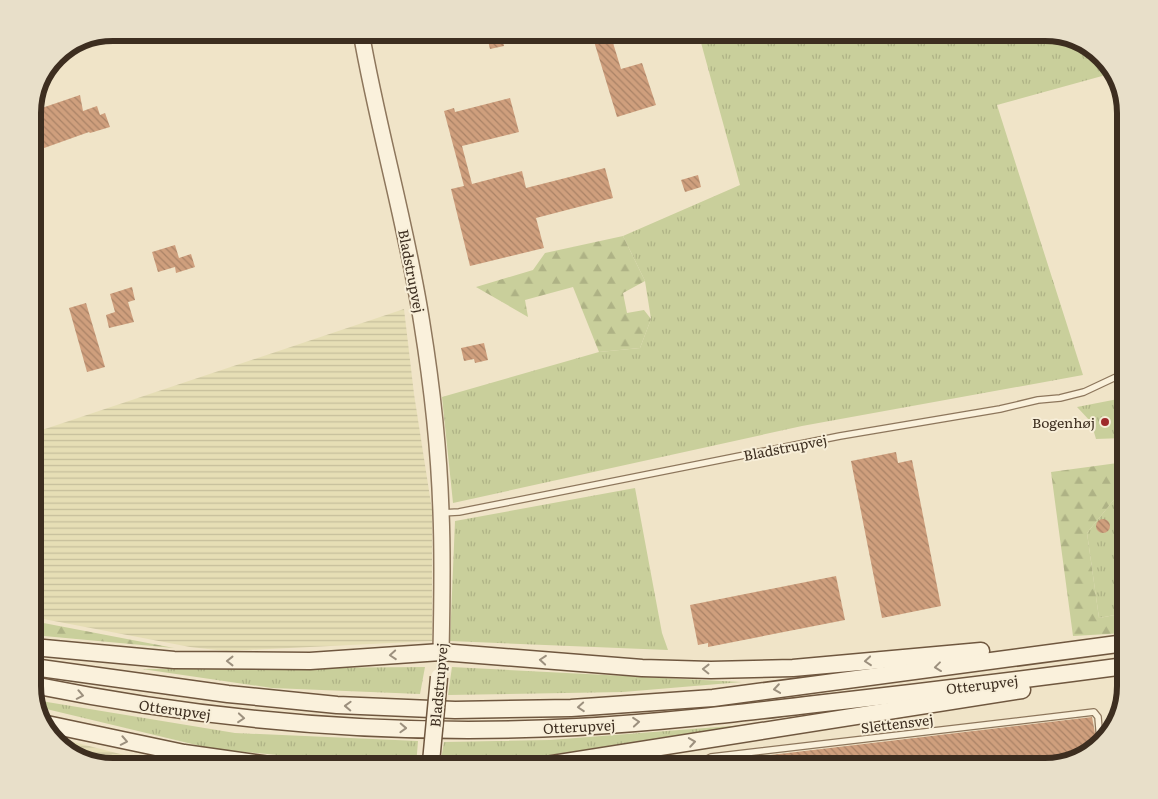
<svg xmlns="http://www.w3.org/2000/svg" width="1158" height="799" font-family="Literata,serif">
<style>
.farmland{fill:url(#farmland-rules)}
.grass{fill:url(#grass-tufts)}
.forest{fill:url(#forest-firs)}
.building{fill:url(#building-back-hatch)}
.lines{fill:none;stroke-linecap:round;stroke-linejoin:round}
.service-casing{stroke:#8d765c;stroke-width:8}
.tertiary-casing{stroke:#8d765c;stroke-width:18}
.secondary-casing{stroke:#6f573f;stroke-width:19}
.service{stroke:#faf1dc;stroke-width:5.5}
.tertiary{stroke:#faf1dc;stroke-width:15}
.secondary{stroke:#faf1dc;stroke-width:16}
.secondary-bridge-casing{stroke:#6f573f;stroke-width:19;stroke-linecap:butt}
.secondary-bridge{stroke:#faf1dc;stroke-width:16}
.oneway{stroke:#9c907e}
.poi-dot{fill:#9e2a2b;stroke:#f7eed8;stroke-width:2}
.labels{text-anchor:middle;dominant-baseline:central;stroke-width:4;stroke-linejoin:round;paint-order:stroke}
.street-label{font-size:14px;fill:#3d2e20;stroke:#f7eed8}
.poi-label{font-size:14px;fill:#3d2e20;stroke:#f7eed8;text-anchor:end}
.rim{fill:none;stroke:#3d2e20;stroke-width:6}
</style>
<defs>
<pattern id="farmland-rules" width="6" height="5" patternUnits="userSpaceOnUse" patternTransform="scale(1.25)"><rect width="6" height="5" fill="#e6deb5"/><path d="M0 2.5h6" fill="none" stroke="#c6bf9b"/></pattern>
<pattern id="grass-tufts" width="24" height="20" patternUnits="userSpaceOnUse" patternTransform="scale(1.25)"><rect width="24" height="20" fill="#c9cf9b"/><path d="M3 7l-1-3M5 7V3M7 7l1-3M15 17l-1-3M17 17v-4M19 17l1-3" fill="none" stroke="#aeb285"/></pattern>
<pattern id="forest-firs" width="22" height="20" patternUnits="userSpaceOnUse" patternTransform="scale(1.25)"><rect width="22" height="20" fill="#c9cf9b"/><path d="M5 1l3.5 6h-7zM16 11l3.5 6h-7z" fill="#aeb285"/></pattern>
<pattern id="building-back-hatch" width="6" height="6" patternUnits="userSpaceOnUse" patternTransform="scale(1.25)"><rect width="6" height="6" fill="#cf9f7d"/><path d="M-1 5l2 2M0 0l6 6M5-1l2 2" fill="none" stroke="#a98266"/></pattern>
</defs>
<rect width="100%" height="100%" fill="#f0e4c8"/>
<g class="farmland">
<polygon points="404,309 414,394 432,510 432,641 226,651 190,647 33,617 33,433"/>
<polygon points="54,737 167,766 113,766 68,753"/>
</g>
<g class="grass">
<polygon points="720,32 1045,33 1090,46 1113,73 997,105 1083,375 802,426 453,503 442,397 599,352 640,348 651,319 645,281 623,236 740,185 700,39"/>
<polygon points="1118,399 1124,438 1096,439 1091,422 1077,407"/>
<polygon points="1125,486 1125,613 1099,618 1087,533"/>
<polygon points="635,488 662,633 668,650 450,641 455,521"/>
<polygon points="425,667 420,694 272,688 142,669"/>
<polygon points="452,667 742,682 623,692 448,695"/>
<polygon points="35,700 235,733 418,741 416,766 395,766 213,749 38,707"/>
<polygon points="744,725 478,766 440,766 444,742 550,740"/>
</g>
<g class="forest">
<polygon points="623,236 645,281 623,293 627,313 644,310 651,319 640,348 599,352 573,287 525,300 528,317 476,287 533,270 545,253"/>
<polygon points="1125,462 1125,486 1087,533 1099,618 1125,613 1125,633 1073,636 1051,472"/>
<polygon points="33,621 174,648 33,635"/>
</g>
<g class="building">
<polygon points="486,32 501,32 504,46 490,49"/>
<polygon points="610,33 621,69 642,63 656,105 617,117 593,38"/>
<polygon points="80,95 83,111 97,106 100,115 105,113 110,127 90,133 89,132 33,152 33,111"/>
<polygon points="510,98 519,132 462,146 472,184 522,171 526,188 605,168 613,198 536,218 544,248 470,266 451,189 464,186 444,111 454,108 455,112"/>
<polygon points="698,175 701,187 685,192 681,180"/>
<polygon points="175,245 179,258 191,254 195,267 176,273 175,267 158,272 152,252"/>
<polygon points="132,287 135,300 128,302 134,322 109,328 106,315 115,312 110,294"/>
<polygon points="86,303 105,367 87,372 69,308"/>
<polygon points="484,343 488,360 475,363 474,359 464,361 461,348"/>
<polygon points="896,452 898,463 912,460 941,606 882,618 851,461"/>
<circle cx="1103" cy="526" r="7"/>
<polygon points="836,576 845,620 708,647 708,643 698,645 690,605"/>
<polygon points="1092,717 1097,744 1081,758 1045,766 705,766 712,762"/>
</g>
<g class="lines">
<g class="service-casing">
<g id="service">
<polyline points="441,513 459,512 840,436 1000,409 1038,400 1060,398 1084,392 1116,377 1125,375"/>
<polyline points="674,766 699,763 711,757 1094,712 1098,717 1100,741"/>
</g>
</g>
<g class="tertiary-casing">
<path id="tertiary" d="M 361,32 C 378,130 407,226 422,324 C 432,386 439,449 441,512 C 443,558 442,605 441,652"/>
</g>
<g class="secondary-casing">
<g id="secondary">
<polyline points="33,647 174,660 310,661 441,652 642,668 711,670 793,668 981,651"/>
<polyline points="33,667 228,694 337,705 455,710 571,708 713,698 1125,643"/>
<path d="M 33,685 C 211,721 395,737 577,727 C 654,723 731,714 807,705 C 914,693 1020,680 1125,666"/>
<polyline points="42,723 184,753 277,766"/>
<polyline points="540,766 1022,690"/>
</g>
</g>
<use href="#service" class="service"/>
<use href="#tertiary" class="tertiary"/>
<use href="#secondary" class="secondary"/>
<g class="secondary-bridge-casing">
<polyline id="secondary-bridge" points="431,762 439,677"/>
</g>
<use href="#secondary-bridge" class="secondary-bridge"/>
</g>
<defs><path id="oneway-chevron" d="M-2-3.5L2.5 0L-2 3.5" fill="none" stroke-width="1.6" stroke-linecap="round" stroke-linejoin="round" transform="scale(1.25)"/></defs>
<g class="oneway">
<use href="#oneway-chevron" transform="translate(393 655) rotate(176)"/>
<use href="#oneway-chevron" transform="translate(543 660) rotate(-175)"/>
<use href="#oneway-chevron" transform="translate(230 661) rotate(-180)"/>
<use href="#oneway-chevron" transform="translate(868 661) rotate(175)"/>
<use href="#oneway-chevron" transform="translate(938 667) rotate(173)"/>
<use href="#oneway-chevron" transform="translate(706 669) rotate(-179)"/>
<use href="#oneway-chevron" transform="translate(777 689) rotate(172)"/>
<use href="#oneway-chevron" transform="translate(80 695) rotate(11)"/>
<use href="#oneway-chevron" transform="translate(348 706) rotate(-178)"/>
<use href="#oneway-chevron" transform="translate(581 707) rotate(176)"/>
<use href="#oneway-chevron" transform="translate(241 718) rotate(5)"/>
<use href="#oneway-chevron" transform="translate(636 722) rotate(-5)"/>
<use href="#oneway-chevron" transform="translate(403 728) rotate(2)"/>
<use href="#oneway-chevron" transform="translate(124 741) rotate(11)"/>
<use href="#oneway-chevron" transform="translate(692 742) rotate(-9)"/>
</g>
<circle class="poi-dot" cx="1105" cy="422" r="5"/>
<g class="labels">
<g class="street-label">
<text transform="translate(412 271) rotate(79)">Bladstrupvej</text>
<text transform="translate(785 447) rotate(-11)">Bladstrupvej</text>
<text transform="translate(982 684) rotate(-7)">Otterupvej</text>
<text transform="translate(438 685) rotate(-85)">Bladstrupvej</text>
<text transform="translate(175 709) rotate(8)">Otterupvej</text>
<text transform="translate(897 723) rotate(-7)">Slettensvej</text>
<text transform="translate(579 726) rotate(-3)">Otterupvej</text>
</g>
<g class="poi-label">
<text x="1095" y="422">Bogenhøj</text>
</g>
</g>
<path d="M0 0H1158V799H0ZM113 41H1045A72 72 0 0 1 1117 113V686A72 72 0 0 1 1045 758H113A72 72 0 0 1 41 686V113A72 72 0 0 1 113 41Z" fill="#e8dfc9" fill-rule="evenodd"/>
<path class="rim" d="M113 41H1045A72 72 0 0 1 1117 113V686A72 72 0 0 1 1045 758H113A72 72 0 0 1 41 686V113A72 72 0 0 1 113 41Z"/>
</svg>
